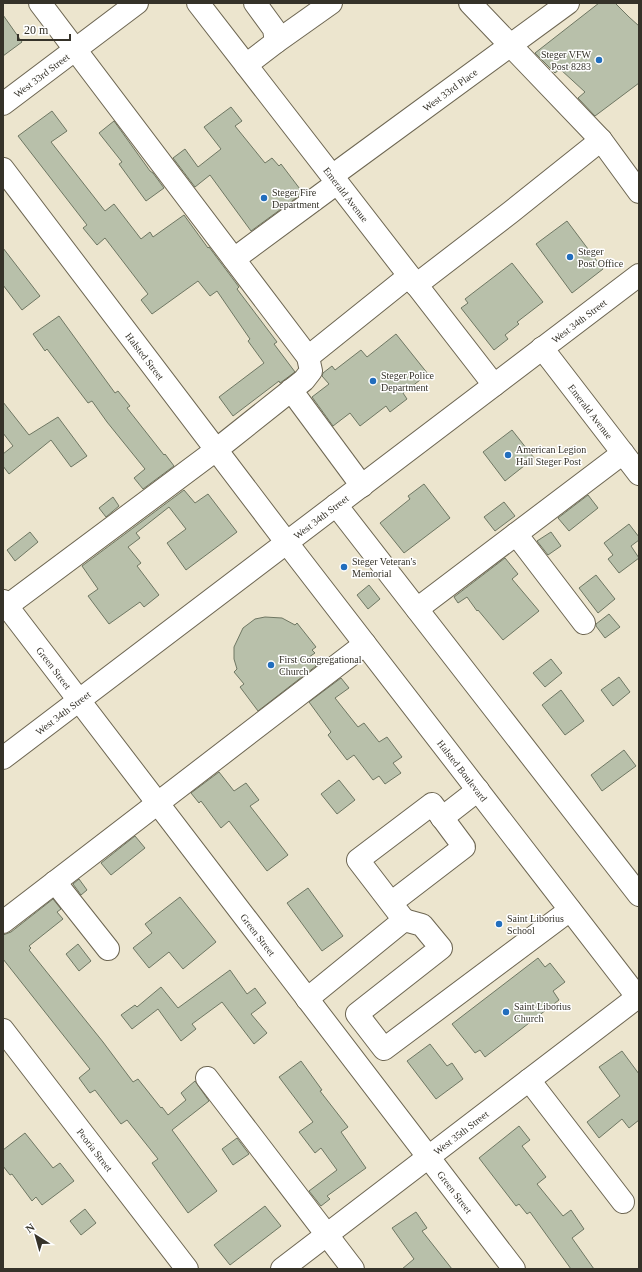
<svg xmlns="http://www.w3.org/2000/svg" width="642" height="1272" font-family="'Times New Roman',serif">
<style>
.building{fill:#b8c0aa;stroke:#6f7763}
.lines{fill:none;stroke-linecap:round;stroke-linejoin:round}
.minor-casing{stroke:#6d6652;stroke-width:24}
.minor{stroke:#fff;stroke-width:22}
.poi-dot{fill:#226ebd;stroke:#fff;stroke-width:1.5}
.labels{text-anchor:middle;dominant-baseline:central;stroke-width:3;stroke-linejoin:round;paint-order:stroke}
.poi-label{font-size:10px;fill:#353229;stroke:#fff;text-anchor:start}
.street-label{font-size:10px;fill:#353229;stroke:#fff}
</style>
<rect width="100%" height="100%" fill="#ece5ce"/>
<g class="building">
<polygon points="599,3 615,3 629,17 639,26 639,83 595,116 578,98 585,92 560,69 555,73 535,53"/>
<polygon points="3,15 22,42 3,56"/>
<polygon points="231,107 242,121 235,126 265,163 272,158 279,166 281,164 303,193 251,231 210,175 195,187 173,158 185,149 198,167 221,149 204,127"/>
<polygon points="52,111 67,131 51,142 105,211 114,204 141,239 150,232 153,237 184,215 208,248 209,247 239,287 237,289 277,342 274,344 295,372 280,383 279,381 233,416 219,397 264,363 248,341 250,339 217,291 210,296 198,281 152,314 141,300 148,294 105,238 97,245 83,228 87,225 18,136"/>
<polygon points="114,121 150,171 153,173 164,188 146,201 119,164 122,162 99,133"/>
<polygon points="567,221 603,269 572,293 536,244"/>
<polygon points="3,248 40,296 22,310 3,285"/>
<polygon points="512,263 543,302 517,322 519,324 505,335 508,339 494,350 461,308 468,303 465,299"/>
<polygon points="59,316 115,393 118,391 130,406 127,408 164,455 165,454 174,466 143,489 134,478 145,469 107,422 92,401 88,403 47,349 45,351 33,334"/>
<polygon points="396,334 428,374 403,393 407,399 390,412 386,406 360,426 350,413 333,426 312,397 329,384 322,376 323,373 332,366 335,370 361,350 367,357"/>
<polygon points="3,402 29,435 58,417 87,456 71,467 51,440 9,474 3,466 3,454 13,446 3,433"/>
<polygon points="512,430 534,458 505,481 483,452"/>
<polygon points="424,484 450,518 404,553 380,523 410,499 408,496"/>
<polygon points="184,490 195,503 208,494 237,532 186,570 167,543 186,529 169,507 136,533 140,538 128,547 141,563 137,566 159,595 144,607 140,602 109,624 88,596 98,589 82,566"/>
<polygon points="588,495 598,508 569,531 558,518"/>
<polygon points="113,497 119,506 106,517 99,508"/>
<polygon points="504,502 515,516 495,531 484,517"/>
<polygon points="629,524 639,537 639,540 631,546 639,558 619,573 608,559 613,555 604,543"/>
<polygon points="30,532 38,542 15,561 7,550"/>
<polygon points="551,532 561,546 548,555 537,541"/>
<polygon points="505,558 518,574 512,579 539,611 503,640 478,610 477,611 467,597 458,603 454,597"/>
<polygon points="596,575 615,599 598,613 579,588"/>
<polygon points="369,585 380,599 368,609 357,595"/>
<polygon points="609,614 620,627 605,638 596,626 596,624"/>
<polygon points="265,617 282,618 295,625 297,623 316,647 312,650 315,653 309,657 316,666 258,711 240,687 244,684 234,672 237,669 234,659 234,647 243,628 255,619"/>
<polygon points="551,659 562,673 545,687 533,673"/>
<polygon points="619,677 630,692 613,706 601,690"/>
<polygon points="341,678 349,688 335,698 358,727 364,723 379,742 387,737 402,757 393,763 401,773 385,784 379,776 373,780 354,755 347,760 328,735 331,732 309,702"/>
<polygon points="561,690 584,721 565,735 542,705"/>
<polygon points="624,750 636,766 602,791 591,775"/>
<polygon points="219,772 234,791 246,783 259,800 250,806 288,855 267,871 229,821 221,828 201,801 199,803 191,793"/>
<polygon points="339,780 355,800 337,814 321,794"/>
<polygon points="135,836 145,848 111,875 101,863"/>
<polygon points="79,879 87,890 81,895 73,884"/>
<polygon points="308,888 343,936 322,951 287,903"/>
<polygon points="180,897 216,942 183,969 169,952 149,968 133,948 152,933 145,924"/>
<polygon points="53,899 61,909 57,912 63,919 29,946 31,948 29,950 103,1042 133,1082 138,1079 161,1108 162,1107 168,1115 186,1100 181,1093 195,1081 209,1101 172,1130 217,1191 188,1213 152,1163 158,1159 127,1120 121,1124 95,1090 90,1093 79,1078 90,1069 3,959 3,935 11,932"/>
<polygon points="78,944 91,961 79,971 66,954"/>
<polygon points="538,958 545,967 550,963 565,982 553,991 559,1000 485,1057 480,1050 475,1053 452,1024"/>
<polygon points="230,970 247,994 255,988 266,1003 251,1014 267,1033 254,1044 222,1002 192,1024 196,1029 181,1041 158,1009 132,1029 121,1015 135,1005 137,1007 161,987 178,1008"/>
<polygon points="430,1044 447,1066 452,1063 463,1079 436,1099 407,1061"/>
<polygon points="622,1051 639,1074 639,1120 629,1128 622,1119 599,1138 587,1122 620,1096 599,1067"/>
<polygon points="301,1061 322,1090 320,1091 348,1127 341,1132 366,1168 327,1196 330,1199 321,1206 309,1191 337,1170 321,1148 315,1153 299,1132 313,1122 279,1077"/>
<polygon points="519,1126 530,1140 522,1146 546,1177 537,1184 563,1216 571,1210 584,1229 572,1238 594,1269 571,1269 530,1212 527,1214 519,1204 516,1206 479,1158"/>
<polygon points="25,1133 53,1168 60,1163 74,1181 42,1205 36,1197 32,1201 12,1174 10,1175 3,1166 3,1150"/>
<polygon points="237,1138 249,1154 233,1165 222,1149"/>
<polygon points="265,1206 281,1226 230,1265 214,1245"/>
<polygon points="85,1209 96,1223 81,1235 70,1221"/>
<polygon points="416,1212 427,1228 422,1231 452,1269 402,1269 414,1259 392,1228"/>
</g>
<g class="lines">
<g class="minor-casing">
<g id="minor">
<path id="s1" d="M 198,3 L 494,385"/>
<polyline points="470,3 601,140 639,192"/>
<polyline points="276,42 331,3"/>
<polyline points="246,65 276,42 274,29 255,3"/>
<path id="s2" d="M 3,104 L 137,3"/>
<path id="s3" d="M 3,169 L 287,543 L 639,999"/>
<path id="s4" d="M 332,176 L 568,3"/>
<polyline points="234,259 337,183"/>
<polyline points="416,285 511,212 601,140"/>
<path id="s5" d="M 542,348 L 639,474"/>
<polyline points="308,357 409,276"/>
<polyline points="291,390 362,486"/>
<polyline points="336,505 639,895"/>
<polyline points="516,534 584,623"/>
<path id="s6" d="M 3,601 L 514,1269"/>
<polyline points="3,609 216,450 304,380 311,371 308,357 40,3"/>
<polyline points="417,609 623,453"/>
<path id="s7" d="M 3,758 L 639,275"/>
<polyline points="442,818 478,790"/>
<polyline points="55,882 108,949"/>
<polyline points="391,903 464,847 432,804 358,860 404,920"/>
<polyline points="3,922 365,644"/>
<polyline points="307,999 404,920 422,925 441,948 357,1014 384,1049 570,910"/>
<path id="s8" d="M 3,1030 L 187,1269"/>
<polyline points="207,1078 353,1269"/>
<polyline points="529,1080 623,1202"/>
<path id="s9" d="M 282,1269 L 639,996"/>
</g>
</g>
<use href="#minor" class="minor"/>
</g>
<g class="poi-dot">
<circle cx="599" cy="60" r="4"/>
<circle cx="264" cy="198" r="4"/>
<circle cx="570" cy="257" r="4"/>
<circle cx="373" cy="381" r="4"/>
<circle cx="508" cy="455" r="4"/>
<circle cx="344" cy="567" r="4"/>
<circle cx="271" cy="665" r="4"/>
<circle cx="499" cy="924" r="4"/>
<circle cx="506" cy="1012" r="4"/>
</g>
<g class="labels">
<g class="poi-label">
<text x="591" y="54" text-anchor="end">Steger VFW<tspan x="591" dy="12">Post 8283</tspan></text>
<text x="272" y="192">Steger Fire<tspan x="272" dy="12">Department</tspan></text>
<text x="578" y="251">Steger<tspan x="578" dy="12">Post Office</tspan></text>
<text x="381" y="375">Steger Police<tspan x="381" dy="12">Department</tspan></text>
<text x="516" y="449">American Legion<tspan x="516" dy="12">Hall Steger Post</tspan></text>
<text x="352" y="561">Steger Veteran's<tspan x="352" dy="12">Memorial</tspan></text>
<text x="279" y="659">First Congregational<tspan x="279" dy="12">Church</tspan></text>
<text x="507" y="918">Saint Liborius<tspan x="507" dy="12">School</tspan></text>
<text x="514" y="1006">Saint Liborius<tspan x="514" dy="12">Church</tspan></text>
</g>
<g class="street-label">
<text stroke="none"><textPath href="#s2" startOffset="48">West 33rd Street</textPath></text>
<text stroke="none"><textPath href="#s4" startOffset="146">West 33rd Place</textPath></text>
<text stroke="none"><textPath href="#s1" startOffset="242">Emerald Avenue</textPath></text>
<text stroke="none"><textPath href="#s7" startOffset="723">West 34th Street</textPath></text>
<text stroke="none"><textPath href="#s3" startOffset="235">Halsted Street</textPath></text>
<text stroke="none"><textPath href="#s5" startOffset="80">Emerald Avenue</textPath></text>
<text stroke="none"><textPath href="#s7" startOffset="399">West 34th Street</textPath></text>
<text stroke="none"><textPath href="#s6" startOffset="84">Green Street</textPath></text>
<text stroke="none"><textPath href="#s7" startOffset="75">West 34th Street</textPath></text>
<text stroke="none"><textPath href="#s3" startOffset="757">Halsted Boulevard</textPath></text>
<text stroke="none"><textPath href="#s6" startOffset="420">Green Street</textPath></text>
<text stroke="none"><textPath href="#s9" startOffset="225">West 35th Street</textPath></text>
<text stroke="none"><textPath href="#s8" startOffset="151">Peoria Street</textPath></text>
<text stroke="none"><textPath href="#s6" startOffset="744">Green Street</textPath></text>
</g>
</g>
<rect width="642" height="1272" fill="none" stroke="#353229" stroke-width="8"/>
<g transform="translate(36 1236) rotate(323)" stroke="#ffffff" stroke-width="3" paint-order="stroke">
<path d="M0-3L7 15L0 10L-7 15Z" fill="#353229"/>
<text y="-6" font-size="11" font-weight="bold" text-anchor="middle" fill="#353229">N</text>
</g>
<path d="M18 34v6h52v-6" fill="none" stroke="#353229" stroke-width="2"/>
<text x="24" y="34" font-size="12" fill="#353229" stroke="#ffffff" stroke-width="3" paint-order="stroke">20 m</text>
</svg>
